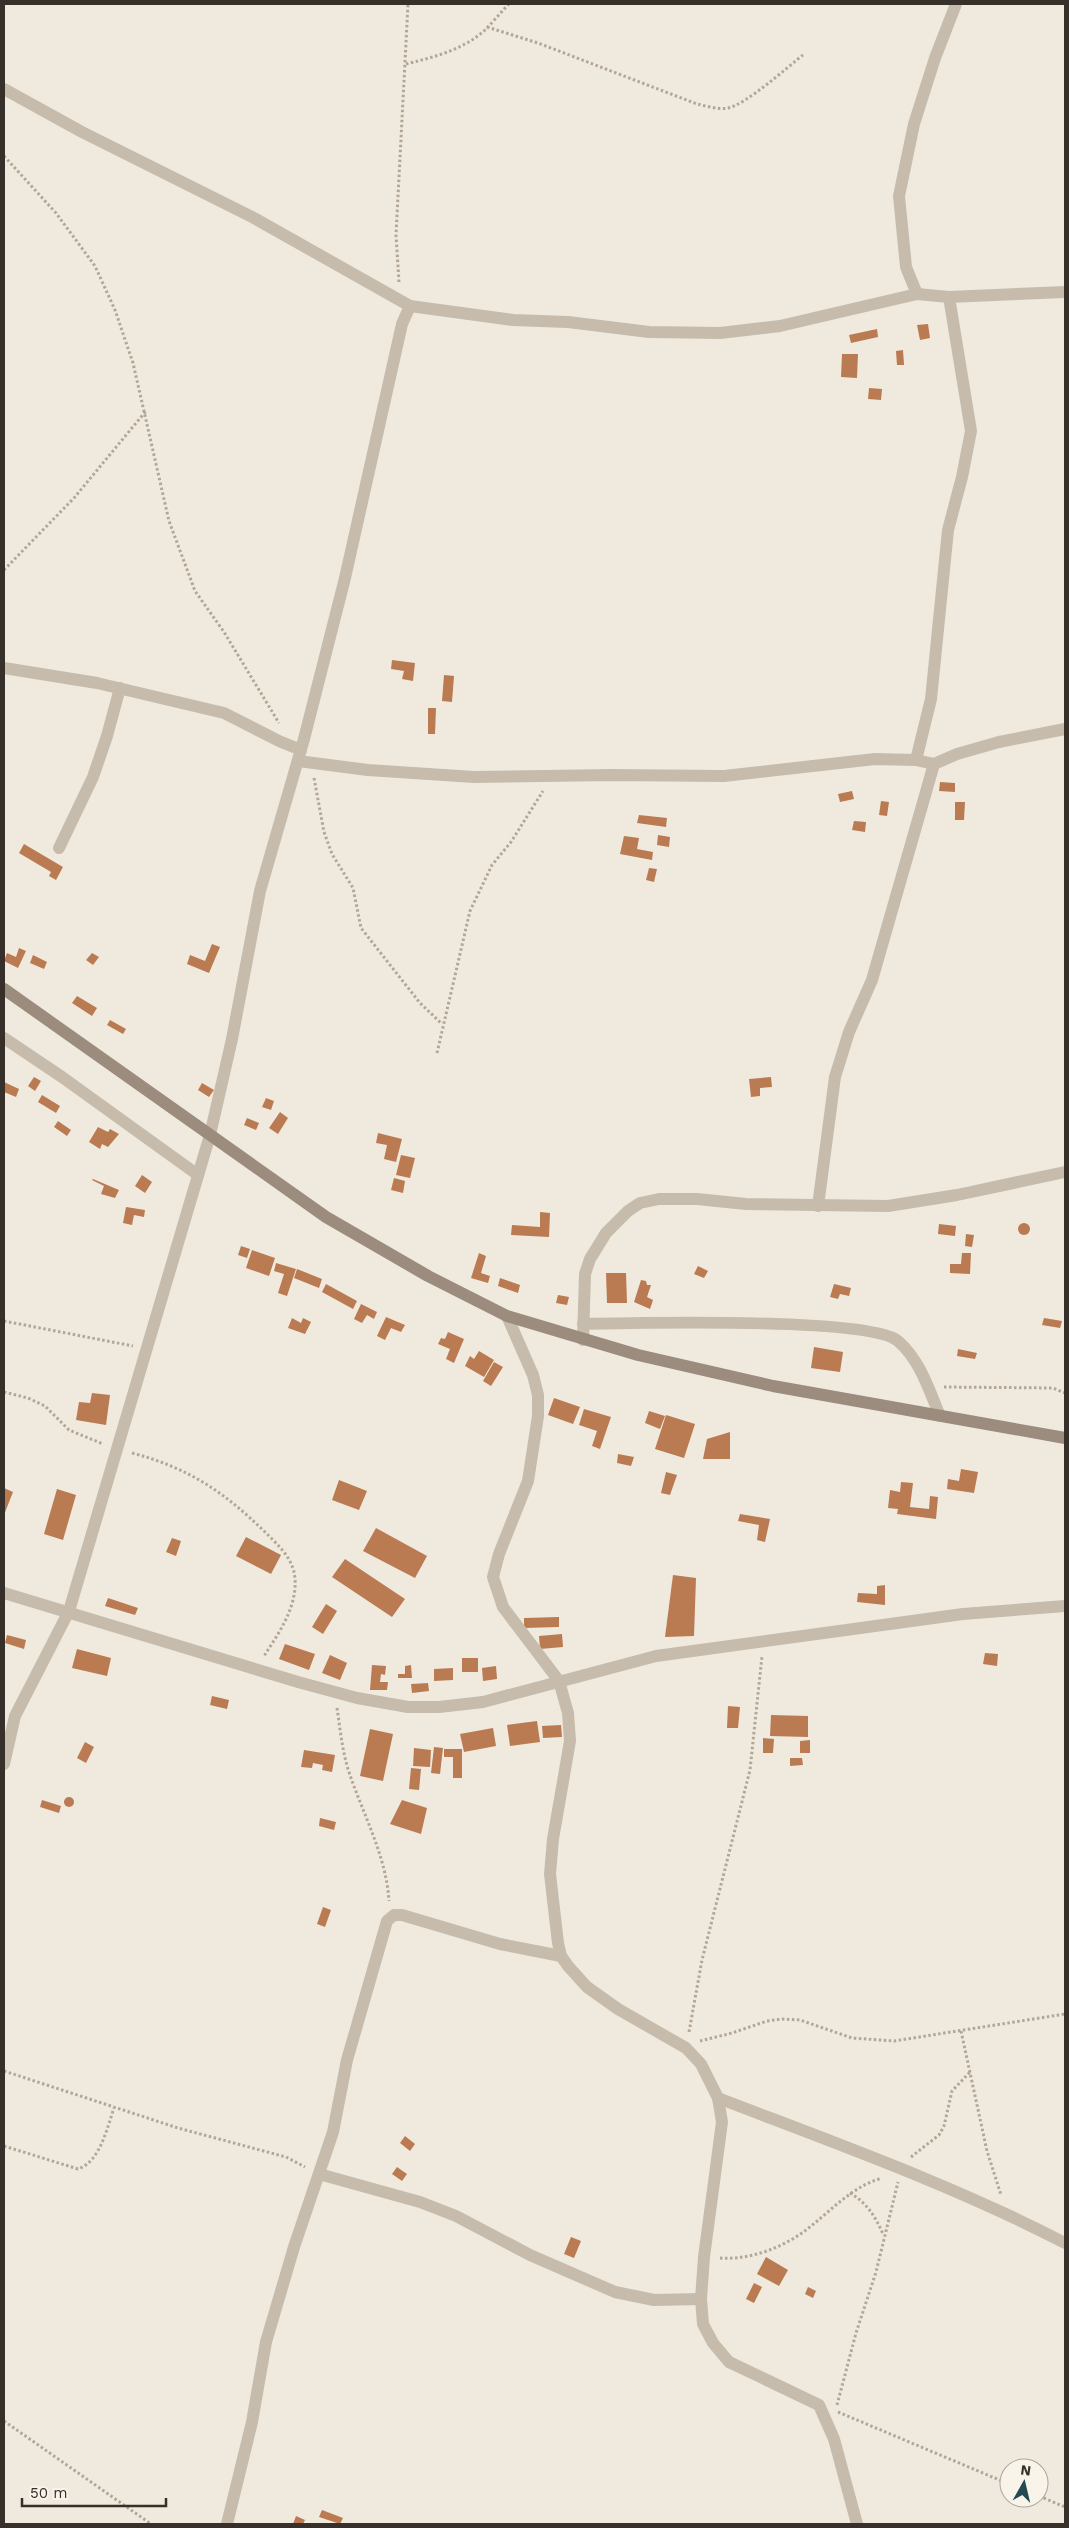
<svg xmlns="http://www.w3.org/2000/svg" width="1069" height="2528" font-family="'Work Sans',sans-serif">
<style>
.building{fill:#ba7a52}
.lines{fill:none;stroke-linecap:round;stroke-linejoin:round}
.path{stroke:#b3a695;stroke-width:3;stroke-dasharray:2.5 2.5;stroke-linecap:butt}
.street{stroke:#c7bcab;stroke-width:12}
.secondary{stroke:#9b8c7d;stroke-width:12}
</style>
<rect width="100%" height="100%" fill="#f0eade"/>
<g class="building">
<polygon points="928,324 930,338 920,340 917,325"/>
<polygon points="877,329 878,337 851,343 849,335"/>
<polygon points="903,350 904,365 897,365 896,351"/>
<polygon points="842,354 858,354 857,378 841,377"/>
<polygon points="869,388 882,389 881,400 868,399"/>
<polygon points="392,660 415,663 413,681 402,679 404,671 391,669"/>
<polygon points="444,675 454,676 452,702 442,701"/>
<polygon points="428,708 436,708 435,734 428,734"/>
<polygon points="940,782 955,783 955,792 939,791"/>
<polygon points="852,791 854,799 840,802 838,794"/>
<polygon points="881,801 889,802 887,816 879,815"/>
<polygon points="955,802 965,802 964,820 955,820"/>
<polygon points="639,815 667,818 666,827 637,823"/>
<polygon points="854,821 866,822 865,832 852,830"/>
<polygon points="658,835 670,837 669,847 657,845"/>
<polygon points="624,836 639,838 637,849 653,852 652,860 620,854"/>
<polygon points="24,844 63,867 56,880 49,876 51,872 19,853"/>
<polygon points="649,868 657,869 654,882 646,880"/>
<polygon points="212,944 220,947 209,973 187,964 190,955 205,961"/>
<polygon points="19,948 26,951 18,968 4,961 7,953 16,957"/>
<polygon points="92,953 99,957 93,965 86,960"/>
<polygon points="33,955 47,962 44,969 30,963"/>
<polygon points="77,996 97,1008 92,1016 72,1003"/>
<polygon points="110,1020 126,1029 123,1034 107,1025"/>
<polygon points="34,1077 41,1081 35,1091 28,1086"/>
<polygon points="771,1077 772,1087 760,1088 760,1096 751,1097 749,1079"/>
<polygon points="4,1082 19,1089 16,1097 4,1092"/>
<polygon points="202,1083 214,1090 209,1097 198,1090"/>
<polygon points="42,1095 60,1106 56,1113 38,1102"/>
<polygon points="266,1098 274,1101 271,1110 262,1107"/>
<polygon points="280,1112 288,1118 278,1134 269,1128"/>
<polygon points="247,1118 259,1123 256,1130 244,1125"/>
<polygon points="58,1121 71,1130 67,1136 54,1127"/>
<polygon points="98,1127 108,1132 110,1129 119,1134 108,1147 102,1144 100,1149 89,1142"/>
<polygon points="378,1133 402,1139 396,1162 384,1159 387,1145 376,1143"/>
<polygon points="401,1155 415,1158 410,1178 396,1175"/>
<polygon points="142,1175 152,1182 145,1193 135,1186"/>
<polygon points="394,1178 405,1181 403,1193 391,1190"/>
<polygon points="93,1179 119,1190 115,1198 101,1194 104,1186 92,1180"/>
<polygon points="126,1207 145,1210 144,1217 134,1215 132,1225 123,1223"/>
<polygon points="540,1212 550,1213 549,1237 511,1235 512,1225 540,1227"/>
<circle cx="1024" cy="1229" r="6"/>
<polygon points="939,1224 956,1226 955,1236 938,1234"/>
<polygon points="966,1234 974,1235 972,1247 965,1246"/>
<polygon points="241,1246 250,1249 247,1258 238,1255"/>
<polygon points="252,1250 275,1258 269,1276 246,1268"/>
<polygon points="479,1253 486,1256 481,1273 490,1276 488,1283 471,1278"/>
<polygon points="962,1253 971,1253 970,1274 950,1273 950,1264 961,1264"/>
<polygon points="276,1263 296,1269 287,1296 278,1293 284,1274 274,1271"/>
<polygon points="698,1266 708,1271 704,1278 694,1274"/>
<polygon points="297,1269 322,1279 319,1288 294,1278"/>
<polygon points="606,1273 626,1273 627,1303 607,1303"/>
<polygon points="500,1278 520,1285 518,1293 498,1286"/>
<polygon points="641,1280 646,1281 647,1285 651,1285 647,1297 653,1300 650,1309 634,1302"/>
<polygon points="326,1284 357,1301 353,1309 322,1292"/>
<polygon points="834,1284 851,1288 849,1296 840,1294 838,1299 830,1297"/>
<polygon points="558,1295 569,1297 567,1305 556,1303"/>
<polygon points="361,1304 377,1312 374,1319 367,1315 362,1323 354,1319"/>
<polygon points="386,1317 405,1325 401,1332 391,1328 385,1340 377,1336"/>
<polygon points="292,1318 301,1323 303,1318 311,1322 305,1334 288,1328"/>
<polygon points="1044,1318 1062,1321 1060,1328 1042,1325"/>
<polygon points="448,1332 464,1339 454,1363 446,1359 450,1349 438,1344 441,1338 445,1339"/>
<polygon points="814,1347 843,1352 840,1372 811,1368"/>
<polygon points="958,1349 977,1353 975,1359 957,1356"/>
<polygon points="479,1351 494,1360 484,1377 465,1366 470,1356 474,1359"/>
<polygon points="494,1362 503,1367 491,1386 483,1381"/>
<polygon points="92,1393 110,1395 106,1425 76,1420 79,1402 90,1403"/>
<polygon points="554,1398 580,1407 573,1424 548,1415"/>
<polygon points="584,1409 611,1417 600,1449 592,1446 597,1431 579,1425"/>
<polygon points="649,1411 665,1416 660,1429 645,1423"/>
<polygon points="666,1415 695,1424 684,1458 655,1449"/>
<polygon points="730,1432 730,1459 703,1459 707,1439"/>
<polygon points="618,1454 634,1457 631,1466 617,1463"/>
<polygon points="961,1469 978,1472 974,1493 947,1489 948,1479 959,1481"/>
<polygon points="666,1472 677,1475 670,1495 661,1493"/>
<polygon points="339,1480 367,1491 359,1510 332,1500"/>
<polygon points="901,1482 913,1483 910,1507 929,1509 930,1496 938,1497 936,1519 897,1514 898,1509 888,1508 890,1490 900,1492"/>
<polygon points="4,1488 13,1492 4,1515"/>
<polygon points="57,1489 76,1495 63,1540 44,1534"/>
<polygon points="740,1514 770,1519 765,1542 757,1540 759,1525 738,1521"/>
<polygon points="376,1528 427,1556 415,1578 363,1551"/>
<polygon points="246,1537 281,1555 271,1574 236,1556"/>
<polygon points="172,1538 181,1541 176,1556 166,1552"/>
<polygon points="345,1559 405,1599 392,1617 332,1577"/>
<polygon points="673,1575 696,1578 694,1636 665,1637"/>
<polygon points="885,1585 885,1605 857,1602 858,1593 877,1594 877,1586"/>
<polygon points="108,1598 138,1608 135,1615 105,1606"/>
<polygon points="326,1604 337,1611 323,1634 312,1627"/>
<polygon points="559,1617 559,1627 524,1628 524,1618"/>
<polygon points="562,1634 563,1647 540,1649 539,1636"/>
<polygon points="7,1635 26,1640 24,1649 5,1643"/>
<polygon points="285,1644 315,1654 309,1670 279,1659"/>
<polygon points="77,1649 111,1658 107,1676 72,1668"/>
<polygon points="985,1653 998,1654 997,1666 983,1664"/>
<polygon points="330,1655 347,1663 340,1680 322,1673"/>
<rect x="462" y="1658" width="16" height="14"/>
<polygon points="372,1665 386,1666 385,1675 381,1674 380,1682 388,1682 387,1690 370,1690"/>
<polygon points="411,1665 412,1678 398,1678 398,1674 405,1674 405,1666"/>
<polygon points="496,1666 497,1679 483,1681 482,1668"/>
<polygon points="453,1668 453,1680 434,1681 434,1669"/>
<polygon points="428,1683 429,1691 412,1693 411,1684"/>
<polygon points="212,1696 229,1700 227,1709 210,1705"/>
<polygon points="728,1706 740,1707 738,1728 727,1728"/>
<polygon points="771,1715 808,1716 808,1737 770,1736"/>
<polygon points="537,1721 540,1742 510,1746 507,1725"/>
<polygon points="561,1725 562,1737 543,1738 542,1726"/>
<polygon points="493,1728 496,1746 464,1752 460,1734"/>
<polygon points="370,1729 393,1734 383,1781 360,1776"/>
<polygon points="763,1738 774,1739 773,1753 763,1753"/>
<polygon points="810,1740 810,1753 800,1753 800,1741"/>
<polygon points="85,1742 94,1747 86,1763 77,1758"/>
<polygon points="434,1747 443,1748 440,1774 431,1773"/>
<polygon points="414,1748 431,1750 430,1767 413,1766"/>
<polygon points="444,1749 462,1749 462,1778 453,1778 453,1757 444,1757"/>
<polygon points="304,1750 335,1755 332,1772 322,1770 323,1765 313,1763 312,1768 301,1767"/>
<polygon points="790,1758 802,1758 803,1765 790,1766"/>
<polygon points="411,1768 421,1769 419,1790 409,1789"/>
<circle cx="69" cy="1802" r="5"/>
<polygon points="42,1800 61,1806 59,1813 40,1807"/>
<polygon points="402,1800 427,1808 421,1834 390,1824"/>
<polygon points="320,1818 336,1822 334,1830 319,1826"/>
<polygon points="323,1907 331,1910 325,1927 317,1924"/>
<polygon points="405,2136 415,2144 410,2151 400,2143"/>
<polygon points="397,2167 407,2174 402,2181 392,2174"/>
<polygon points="571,2237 581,2241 574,2258 564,2254"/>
<polygon points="766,2257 788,2270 779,2286 757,2274"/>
<polygon points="754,2283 762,2287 754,2303 746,2299"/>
<polygon points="808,2287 816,2291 813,2298 805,2294"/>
<polygon points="322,2510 343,2518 340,2524 319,2517"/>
<polygon points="296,2516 305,2520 303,2524 293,2524"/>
</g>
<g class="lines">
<g class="path">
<path d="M 487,27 L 538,43 L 697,104 C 707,106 718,110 728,108 C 745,105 788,67 804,54"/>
<path d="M 406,64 C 434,57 463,50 485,30 C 493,22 501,12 509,4"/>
<polyline points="4,156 56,213 95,266 115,310 133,363 169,521 195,591 224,632 279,723"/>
<polyline points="399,282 396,235 408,4"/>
<polyline points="4,570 74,498 146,411"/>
<polyline points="314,778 324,832 332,854 353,888 361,928 420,1003 442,1024"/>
<polyline points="437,1053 470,911 492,865 511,842 543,791"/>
<polyline points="4,1321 133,1346"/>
<polyline points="944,1387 1053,1388 1065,1393"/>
<polyline points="4,1392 28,1398 45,1406 69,1430 103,1444"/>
<path d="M 132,1453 C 189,1468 224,1492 265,1532 C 278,1545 294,1559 295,1579 C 297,1607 279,1633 264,1656"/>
<path d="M 337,1708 C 340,1728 342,1749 348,1769 C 362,1813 386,1854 389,1901"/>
<polyline points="961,2031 987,2151 1001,2195"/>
<polyline points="689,2032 702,1960 750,1770 762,1656"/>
<polyline points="700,2041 732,2033 767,2021 782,2019 800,2020 852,2038 894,2041 1065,2014"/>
<polyline points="4,2071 178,2128 286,2157 305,2167"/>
<path d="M 4,2146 L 78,2169 C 100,2162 107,2128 114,2108"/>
<polyline points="911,2157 939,2135 944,2126 952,2091 970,2072"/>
<path d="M 850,2193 C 867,2203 875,2216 883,2234"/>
<path d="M 720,2258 C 750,2260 782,2248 806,2230 C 831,2211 851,2187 882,2178"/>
<polyline points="837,2405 856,2333 876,2272 898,2182"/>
<polyline points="838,2412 1009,2484"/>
<polyline points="4,2421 151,2524"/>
<polyline points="1039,2496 1065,2507"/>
</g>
<g class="street">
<polyline points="4,89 82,132 254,218 410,306 513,320 568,322 649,332 720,333 780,326 917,294 949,297 1065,292"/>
<polyline points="917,294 906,267 899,196 914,124 935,58 956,4"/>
<polyline points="4,668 97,683 224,713 279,741 301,750"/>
<polyline points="916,760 931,699 948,530 962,477 971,431 949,297"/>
<polyline points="298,761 368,770 474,777 612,775 724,776 875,759 916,760 934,764 957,754 999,742 1065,729"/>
<polyline points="59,848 93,777 107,736 120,688"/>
<polyline points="4,1038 62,1077 198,1175"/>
<polyline points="818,1206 835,1077 849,1032 872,980 934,764"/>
<polyline points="507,1316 533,1375 538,1395 538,1416 528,1481 499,1554 493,1577 503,1607 559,1681 568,1713 570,1741 553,1839 550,1874 558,1943 561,1956 568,1966 587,1987 618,2009 686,2048 701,2064 718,2098 722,2122 704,2257 701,2299 703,2324 713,2343 729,2362 819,2405 834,2439 857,2524"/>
<path d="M 583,1324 C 633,1323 869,1317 898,1341 C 920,1360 929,1390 940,1416"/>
<polyline points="583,1340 585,1274 590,1259 606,1233 628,1211 640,1203 659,1199 697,1199 746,1204 888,1206 957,1195 1065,1172"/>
<polyline points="4,1593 298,1682 357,1698 408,1707 439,1707 483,1702 656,1656 963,1614 1065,1606"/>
<polyline points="4,1764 15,1716 69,1611 210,1135 232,1039 260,891 304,739 345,578 402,324 410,306"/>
<path d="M 718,2098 C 835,2143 953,2185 1065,2243"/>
<polyline points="319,2174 420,2202 456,2216 530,2255 615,2292 654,2300 701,2299"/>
<polyline points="227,2524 252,2422 266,2342 294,2247 333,2132 347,2060 387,1921 394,1915 402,1915 500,1944 561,1956"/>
</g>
<polyline class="secondary" points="4,989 326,1217 428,1276 507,1316 638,1355 773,1386 1065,1438"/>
</g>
<rect width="1069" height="2528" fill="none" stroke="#362f2a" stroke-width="10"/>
<g transform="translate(1024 2483) rotate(8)"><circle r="24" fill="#f8f4ea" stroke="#aaa59d"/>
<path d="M0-4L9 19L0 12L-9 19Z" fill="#234953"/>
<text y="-8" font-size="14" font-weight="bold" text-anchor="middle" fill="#362f2a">N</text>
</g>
<path d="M22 2498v8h144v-8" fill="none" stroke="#362f2a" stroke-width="2.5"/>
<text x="30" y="2498" font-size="15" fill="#362f2a" stroke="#f8f4ea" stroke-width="4" paint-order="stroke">50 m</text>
</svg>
